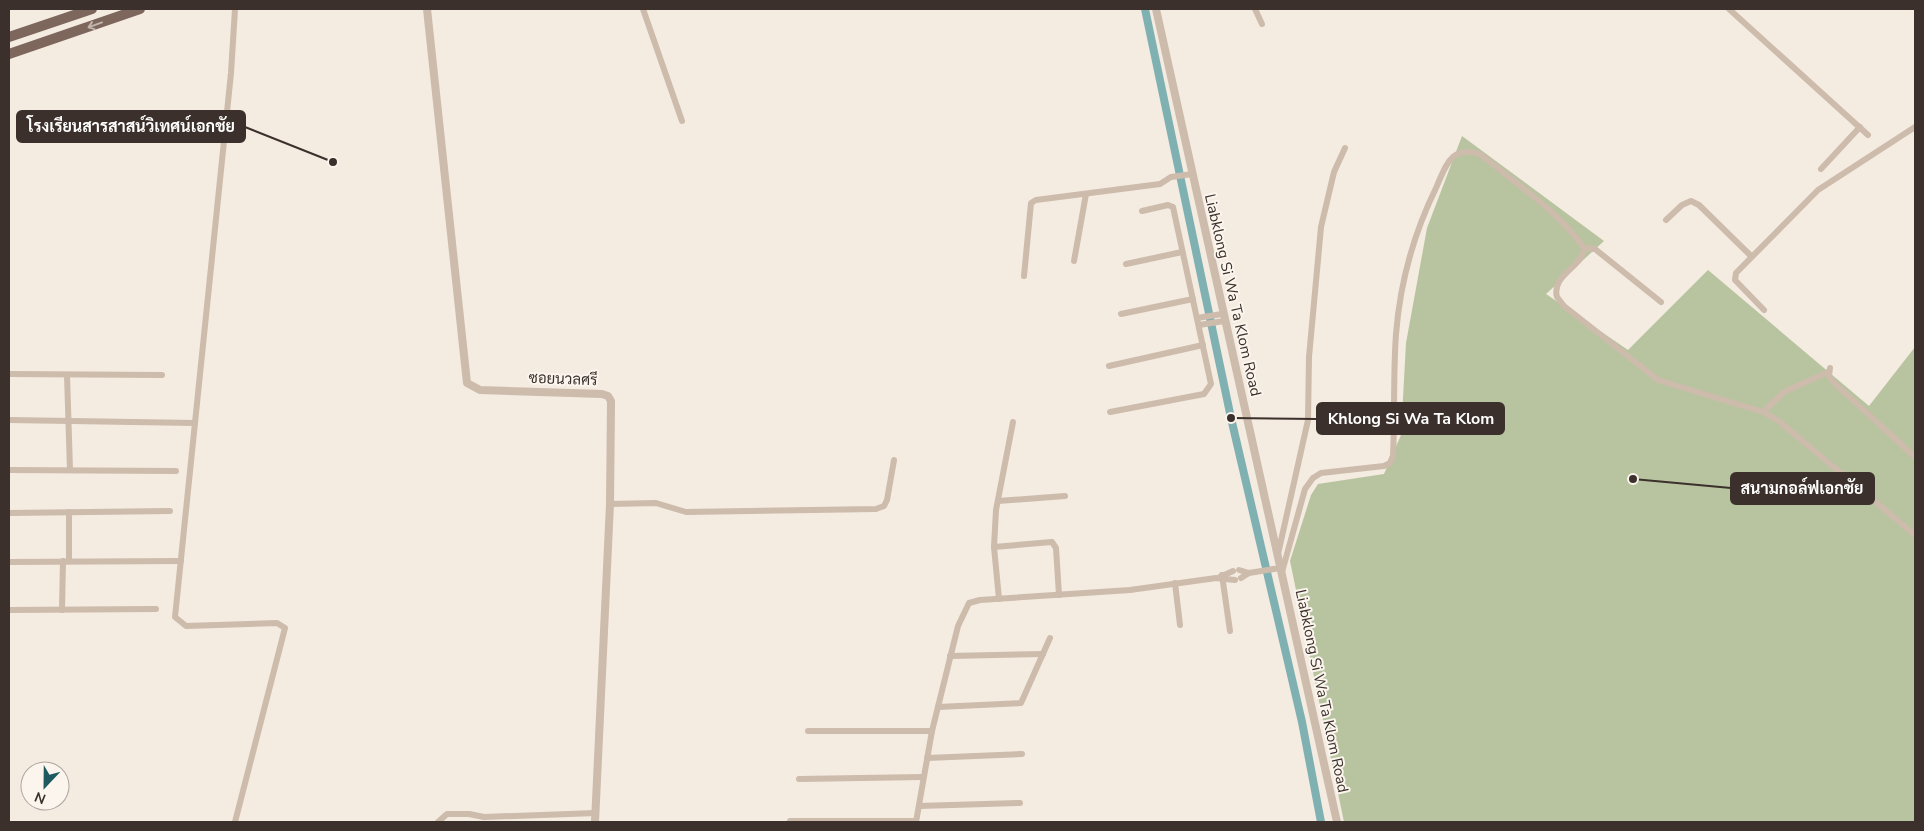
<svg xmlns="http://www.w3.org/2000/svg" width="1924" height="831" font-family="'Nunito Sans',Sarabun,sans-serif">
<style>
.green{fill:#b8c4a0}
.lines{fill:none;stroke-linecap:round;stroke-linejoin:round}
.canal{stroke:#7fb0b2;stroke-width:8}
.minor{stroke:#cdbbac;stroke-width:6}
.tertiary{stroke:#cdbbac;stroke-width:8}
.primary{stroke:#7d675c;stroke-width:10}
.oneway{stroke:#c2b5ac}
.labels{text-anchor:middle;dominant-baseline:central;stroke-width:4;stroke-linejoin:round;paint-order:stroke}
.street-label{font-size:15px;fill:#3b302b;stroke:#fbf5ee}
.leader{fill:none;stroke:#3b302b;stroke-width:2}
.callout-dot{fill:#3b302b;stroke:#fbf5ee;stroke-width:2}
.callout{fill:#3b302b;stroke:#3b302b;stroke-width:2}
.callout-label{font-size:16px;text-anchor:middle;font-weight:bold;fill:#fff}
</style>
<rect width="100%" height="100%" fill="#f4ebe1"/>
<polygon class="green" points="1462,136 1604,241 1546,294 1628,350 1708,270 1869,406 1915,347 1915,822 1344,822 1290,561 1311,495 1318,484 1384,474 1401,435 1406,343 1427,228"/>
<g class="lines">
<polyline class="canal" points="1145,9 1231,418 1302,722 1321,822"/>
<g class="minor">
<polyline points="235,9 231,73 175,617 186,626 277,623 285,628 235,822"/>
<polyline points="643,9 682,121"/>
<polyline points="1255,9 1262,24"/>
<polyline points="1729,9 1868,135"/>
<polyline points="1821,169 1860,127"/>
<polyline points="1666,220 1682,205 1691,201 1699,205 1751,256"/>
<polyline points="1584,248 1595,249 1661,302"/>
<polyline points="1074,261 1086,194"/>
<polyline points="1126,264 1182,252"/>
<polyline points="1024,276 1031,203 1036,200 1160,184 1171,177 1192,174"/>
<polyline points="1764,310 1735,280 1736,273 1818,190 1915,127"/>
<polyline points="1121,314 1193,299"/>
<polyline points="1197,318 1222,314"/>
<polyline points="1199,325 1224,321"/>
<polyline points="1109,366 1203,345"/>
<polyline points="1830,368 1829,376 1833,382 1915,457"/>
<polyline points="9,374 162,375"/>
<polyline points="67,375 70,470"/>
<polyline points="1110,412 1204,394 1211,384 1173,207 1168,205 1142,211"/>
<polyline points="1763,412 1784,392 1828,372"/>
<polyline points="9,420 195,423"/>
<polyline points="9,470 176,471"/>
<polyline points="998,501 1065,496"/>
<polyline points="610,504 656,503 686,512 876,509 884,506 887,500 894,460"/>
<polyline points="69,512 69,561"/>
<polyline points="9,513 170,511"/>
<polyline points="994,547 1052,542 1056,548 1059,595"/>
<polyline points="1278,554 1308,420 1309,357 1321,227 1334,172 1345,148"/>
<polyline points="9,562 181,561"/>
<polyline points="1239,570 1249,573 1280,568"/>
<path d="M 1282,572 L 1305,489 L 1313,478 L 1321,473 L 1384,466 L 1390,463 L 1393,456 C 1395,415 1393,375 1396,334 C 1400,284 1414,233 1436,188 C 1446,166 1450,145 1480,154 C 1515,183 1557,210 1584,248 C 1583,267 1551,275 1557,297 L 1564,306 L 1658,380 L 1763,412 L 1780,422 L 1915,535"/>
<polyline points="1222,575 1230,631"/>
<polyline points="1220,577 1233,571"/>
<polyline points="1241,578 1249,573"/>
<polyline points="1175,583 1180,625"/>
<polyline points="999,599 994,547 996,510 1013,422"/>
<polyline points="9,610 156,609"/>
<polyline points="62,610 63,561"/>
<polyline points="950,656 1043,654"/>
<polyline points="938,707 1021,703 1050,638"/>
<polyline points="808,731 932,731"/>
<polyline points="927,758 1022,754"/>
<polyline points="799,779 923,777"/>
<polyline points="919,806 1020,803"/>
<polyline points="790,821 916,821"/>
<polyline points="438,822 447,814 469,814 484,817 596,813"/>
<polyline points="916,822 932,731 958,626 969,603 980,600 1130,590 1216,578 1235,580"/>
</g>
<g class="tertiary">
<polyline points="427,9 467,383 480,390 602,394 608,396 611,401 610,504 595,822"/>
<polyline points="1156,9 1337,822"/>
</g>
<g class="primary">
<polyline points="9,37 92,9"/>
<polyline points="9,54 140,9"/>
</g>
</g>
<defs><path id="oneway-shaft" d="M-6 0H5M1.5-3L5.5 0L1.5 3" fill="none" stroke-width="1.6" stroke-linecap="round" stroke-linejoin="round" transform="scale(1.25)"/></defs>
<use class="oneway" href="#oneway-shaft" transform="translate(95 25) rotate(160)"/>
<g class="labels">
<g class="street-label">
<text transform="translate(1233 295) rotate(77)">Liabklong Si Wa Ta Klom Road</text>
<text transform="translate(563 379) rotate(2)">ซอยนวลศรี</text>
<text transform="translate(1322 691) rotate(78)">Liabklong Si Wa Ta Klom Road</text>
</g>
</g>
<path class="leader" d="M333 162L245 127M1231 418L1317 419M1633 479L1731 488"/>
<g class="callout-dot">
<circle cx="333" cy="162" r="5"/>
<circle cx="1231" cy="418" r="5"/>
<circle cx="1633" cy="479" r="5"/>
</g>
<g class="callout">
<rect x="17" y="111" width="228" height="31" rx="5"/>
<rect x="1317" y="403" width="187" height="31" rx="5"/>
<rect x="1731" y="473" width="143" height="31" rx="5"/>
</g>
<g class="callout-label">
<text x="131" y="132">โรงเรียนสารสาสน์วิเทศน์เอกชัย</text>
<text x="1411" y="424">Khlong Si Wa Ta Klom</text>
<text x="1802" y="494">สนามกอล์ฟเอกชัย</text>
</g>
<rect width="1924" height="831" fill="none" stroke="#3b302b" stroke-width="20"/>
<g transform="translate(45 786) rotate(202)"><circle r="24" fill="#fbf5ee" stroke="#aea6a0"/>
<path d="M0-4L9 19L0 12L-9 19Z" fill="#1f5a5e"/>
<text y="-8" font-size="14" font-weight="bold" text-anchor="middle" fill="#3b302b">N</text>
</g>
</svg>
